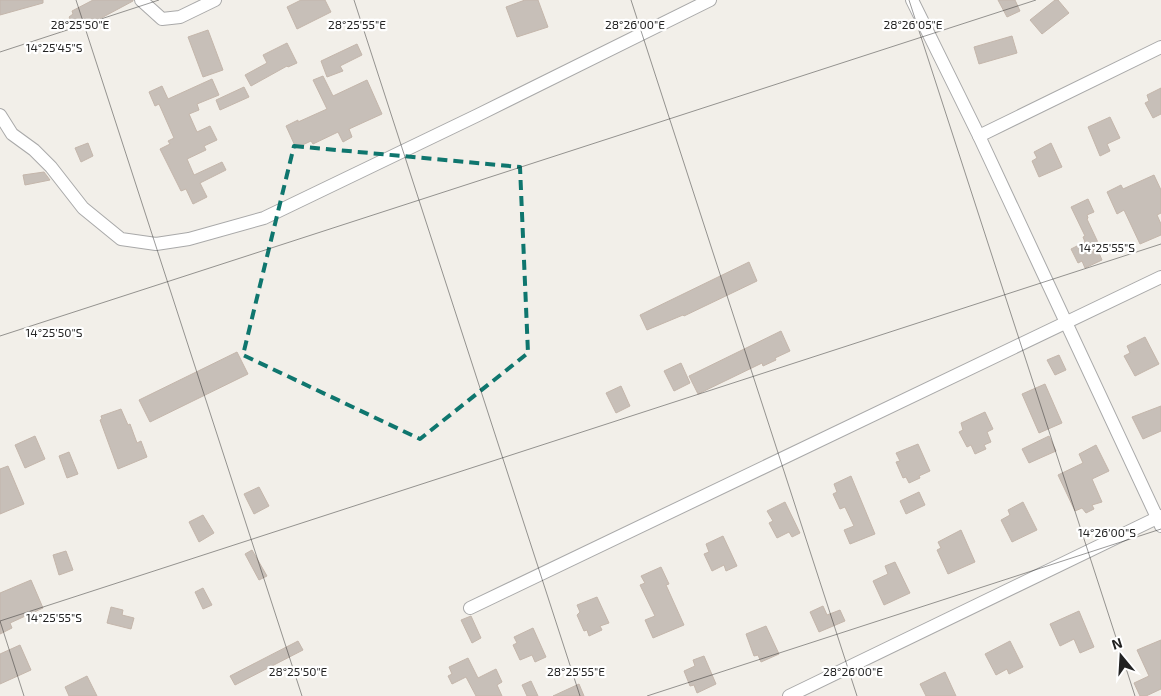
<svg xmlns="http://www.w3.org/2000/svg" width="1161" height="696" font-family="'Exo 2',sans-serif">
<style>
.building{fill:#c7bfb8;stroke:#c4b6ab}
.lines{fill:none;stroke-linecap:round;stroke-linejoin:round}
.minor-casing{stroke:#a9a9a9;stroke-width:14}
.minor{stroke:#fff;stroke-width:12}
.marked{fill:none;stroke:#0f766e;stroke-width:4;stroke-dasharray:10 6;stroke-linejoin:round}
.ticks{fill:none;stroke:#222;stroke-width:1;stroke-opacity:0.45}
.ticks-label{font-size:12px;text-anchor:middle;fill:#222;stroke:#fff;stroke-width:4.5;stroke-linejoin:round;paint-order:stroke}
</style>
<rect width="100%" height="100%" fill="#f2efe9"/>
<g class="building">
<polygon points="0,0 43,0 43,3 0,15"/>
<polygon points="93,0 133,0 133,1 77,31 69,17 73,14 72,11"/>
<polygon points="301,0 325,0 331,12 297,29 287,7"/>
<polygon points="525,0 538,0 548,27 517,37 506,7"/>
<polygon points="998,0 1015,0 1020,11 1007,17"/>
<polygon points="1055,0 1058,0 1069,13 1042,34 1030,20"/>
<polygon points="208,30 223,70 203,77 188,37"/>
<polygon points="1012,36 1017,53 979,64 974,47"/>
<polygon points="287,43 297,63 288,67 287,66 251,86 245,75 267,63 263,55"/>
<polygon points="357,44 362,55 340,66 343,71 327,77 321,61"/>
<polygon points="323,76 333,96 367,80 382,114 349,129 352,137 343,142 338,132 313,144 311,141 296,148 286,126 298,120 298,122 327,109 313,80"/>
<polygon points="212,79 219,95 197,104 199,110 189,114 197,132 210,126 217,140 204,146 206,150 187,159 194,175 222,162 226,170 200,183 207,197 193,204 186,189 181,191 160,149 170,144 168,141 174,138 159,104 155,106 149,92 162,86 168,99"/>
<polygon points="244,87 249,97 220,110 216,100"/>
<polygon points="1161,88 1161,114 1153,118 1145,103 1149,101 1147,95"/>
<polygon points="1110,117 1120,138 1107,144 1110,151 1100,156 1088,127"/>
<polygon points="88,143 93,156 81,162 75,148"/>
<polygon points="1051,143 1062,167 1039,177 1032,161 1037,158 1034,152"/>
<polygon points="44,172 50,180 25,185 23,175"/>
<polygon points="1154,175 1161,190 1161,213 1157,215 1161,224 1161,235 1140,244 1124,210 1117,214 1107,192 1121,185 1123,189"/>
<polygon points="1088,199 1094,212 1087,215 1088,218 1087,219 1102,251 1099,253 1102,260 1085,268 1082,261 1078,263 1071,249 1085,242 1083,237 1085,236 1071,207"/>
<polygon points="749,262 757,281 684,316 683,315 647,330 640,315"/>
<polygon points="781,331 790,351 775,358 776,360 763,366 762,363 698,394 689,376"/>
<polygon points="1145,337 1159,364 1135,376 1124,356 1130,353 1127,346"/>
<polygon points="237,352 248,374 150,422 139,400"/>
<polygon points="1059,355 1066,370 1055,375 1047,360"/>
<polygon points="681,363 690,383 674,391 664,371"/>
<polygon points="1045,384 1062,423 1039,433 1022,394"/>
<polygon points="621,386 630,406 616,413 606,393"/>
<polygon points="1161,406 1161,431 1143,439 1132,417"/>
<polygon points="121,409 128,425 130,424 137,443 141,441 147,457 118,469 100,420 102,419 101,416"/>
<polygon points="985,412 993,429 987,432 991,442 984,445 986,449 975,454 971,445 967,447 959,432 963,430 961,423"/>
<polygon points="35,436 45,459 25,468 15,445"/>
<polygon points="1049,436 1056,451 1029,463 1022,449"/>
<polygon points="918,444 930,471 919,476 920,478 909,483 906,477 903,478 896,462 900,461 896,453"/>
<polygon points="1096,445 1109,471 1092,479 1102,502 1092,505 1094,509 1086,513 1082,508 1075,511 1058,475 1083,463 1079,454"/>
<polygon points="69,452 78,474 67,478 59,456"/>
<polygon points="8,466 24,504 0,514 0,469"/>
<polygon points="851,476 875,534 850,544 844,530 854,526 845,507 840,509 833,494 837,492 834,484"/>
<polygon points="259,487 269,506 254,514 244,494"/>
<polygon points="919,492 925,505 906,514 900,501"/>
<polygon points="785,502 800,533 792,537 789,532 777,538 769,523 773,521 767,511"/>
<polygon points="1023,502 1037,530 1012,542 1001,520 1010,515 1008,510"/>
<polygon points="203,515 214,533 199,542 189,522"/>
<polygon points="961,530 975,562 948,574 937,550 941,548 938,542"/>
<polygon points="723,536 737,566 726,571 724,565 712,571 704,554 709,552 706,544"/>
<polygon points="252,550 267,576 259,580 245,554"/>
<polygon points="66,551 73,570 59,575 53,555"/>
<polygon points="895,562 910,593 884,605 873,581 888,574 885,566"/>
<polygon points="661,567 669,584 666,585 684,625 653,638 645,620 655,616 640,585 645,583 641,576"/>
<polygon points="31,580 43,608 10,623 12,628 0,634 0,593"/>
<polygon points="203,588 212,605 203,609 195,592"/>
<polygon points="597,597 609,623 600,626 602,630 589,636 587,630 584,631 577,615 580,612 577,605"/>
<polygon points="823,606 827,615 840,610 845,621 819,632 810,612"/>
<polygon points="111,607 123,610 122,615 134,618 131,629 107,623"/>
<polygon points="1079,611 1094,647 1080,653 1074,639 1060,646 1050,624"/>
<polygon points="471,616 481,638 472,643 461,620"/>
<polygon points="766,626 779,654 761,662 758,655 754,656 746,634"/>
<polygon points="533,628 546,657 535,662 532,655 520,660 513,645 517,643 514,637"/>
<polygon points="1161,640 1161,689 1146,696 1140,696 1134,683 1149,676 1137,650"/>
<polygon points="298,641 303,650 235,685 230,676"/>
<polygon points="1010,641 1023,667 1009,674 1007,669 996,675 985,654"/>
<polygon points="20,645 31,670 0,684 0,654"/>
<polygon points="704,656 716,684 697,693 694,685 690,686 684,671 695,666 693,660"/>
<polygon points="468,658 478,678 496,669 502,682 497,685 502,696 476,696 466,677 452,684 448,676 452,674 449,667"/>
<polygon points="945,672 956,696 926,696 920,684"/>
<polygon points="87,676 97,696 69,696 65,687"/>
<polygon points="531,681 538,696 527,696 522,685"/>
<polygon points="579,684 584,696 553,696"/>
</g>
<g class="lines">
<g class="minor-casing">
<g id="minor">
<polyline points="141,0 162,19 180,17 215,0"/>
<polyline points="912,0 979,136 1161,526"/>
<polyline points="0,115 12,134 34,150 51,167 83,208 121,239 156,244 189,239 264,218 478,115 710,0"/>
<polyline points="979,136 1161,47"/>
<polyline points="470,608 1161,277"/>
<polyline points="789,696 1161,516"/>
</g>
</g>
<use href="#minor" class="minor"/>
</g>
<path class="marked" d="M 294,146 L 520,167 L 528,353 L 420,439 L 243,355 Z"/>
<path class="ticks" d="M 76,0 L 302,696M 354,0 L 580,696M 631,0 L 857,696M 909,0 L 1135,696M 0,52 L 159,0M 0,336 L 1036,0M 0,621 L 24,696M 0,621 L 1161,244M 647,696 L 1161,529"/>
<g class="ticks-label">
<text x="635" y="29">28°26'00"E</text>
<text x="80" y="29">28°25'50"E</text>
<text x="357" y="29">28°25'55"E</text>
<text x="913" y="29">28°26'05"E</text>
<text x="54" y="52">14°25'45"S</text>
<text x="1107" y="252">14°25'55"S</text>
<text x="54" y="337">14°25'50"S</text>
<text x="1107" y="537">14°26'00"S</text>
<text x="54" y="622">14°25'55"S</text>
<text x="298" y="676">28°25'50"E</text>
<text x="576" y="676">28°25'55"E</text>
<text x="853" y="676">28°26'00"E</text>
</g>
<g transform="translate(1121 656) rotate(342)" stroke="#ffffff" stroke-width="4" paint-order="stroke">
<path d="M0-4L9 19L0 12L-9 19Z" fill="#222222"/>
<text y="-8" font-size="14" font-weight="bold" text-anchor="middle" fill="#222222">N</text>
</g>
</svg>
